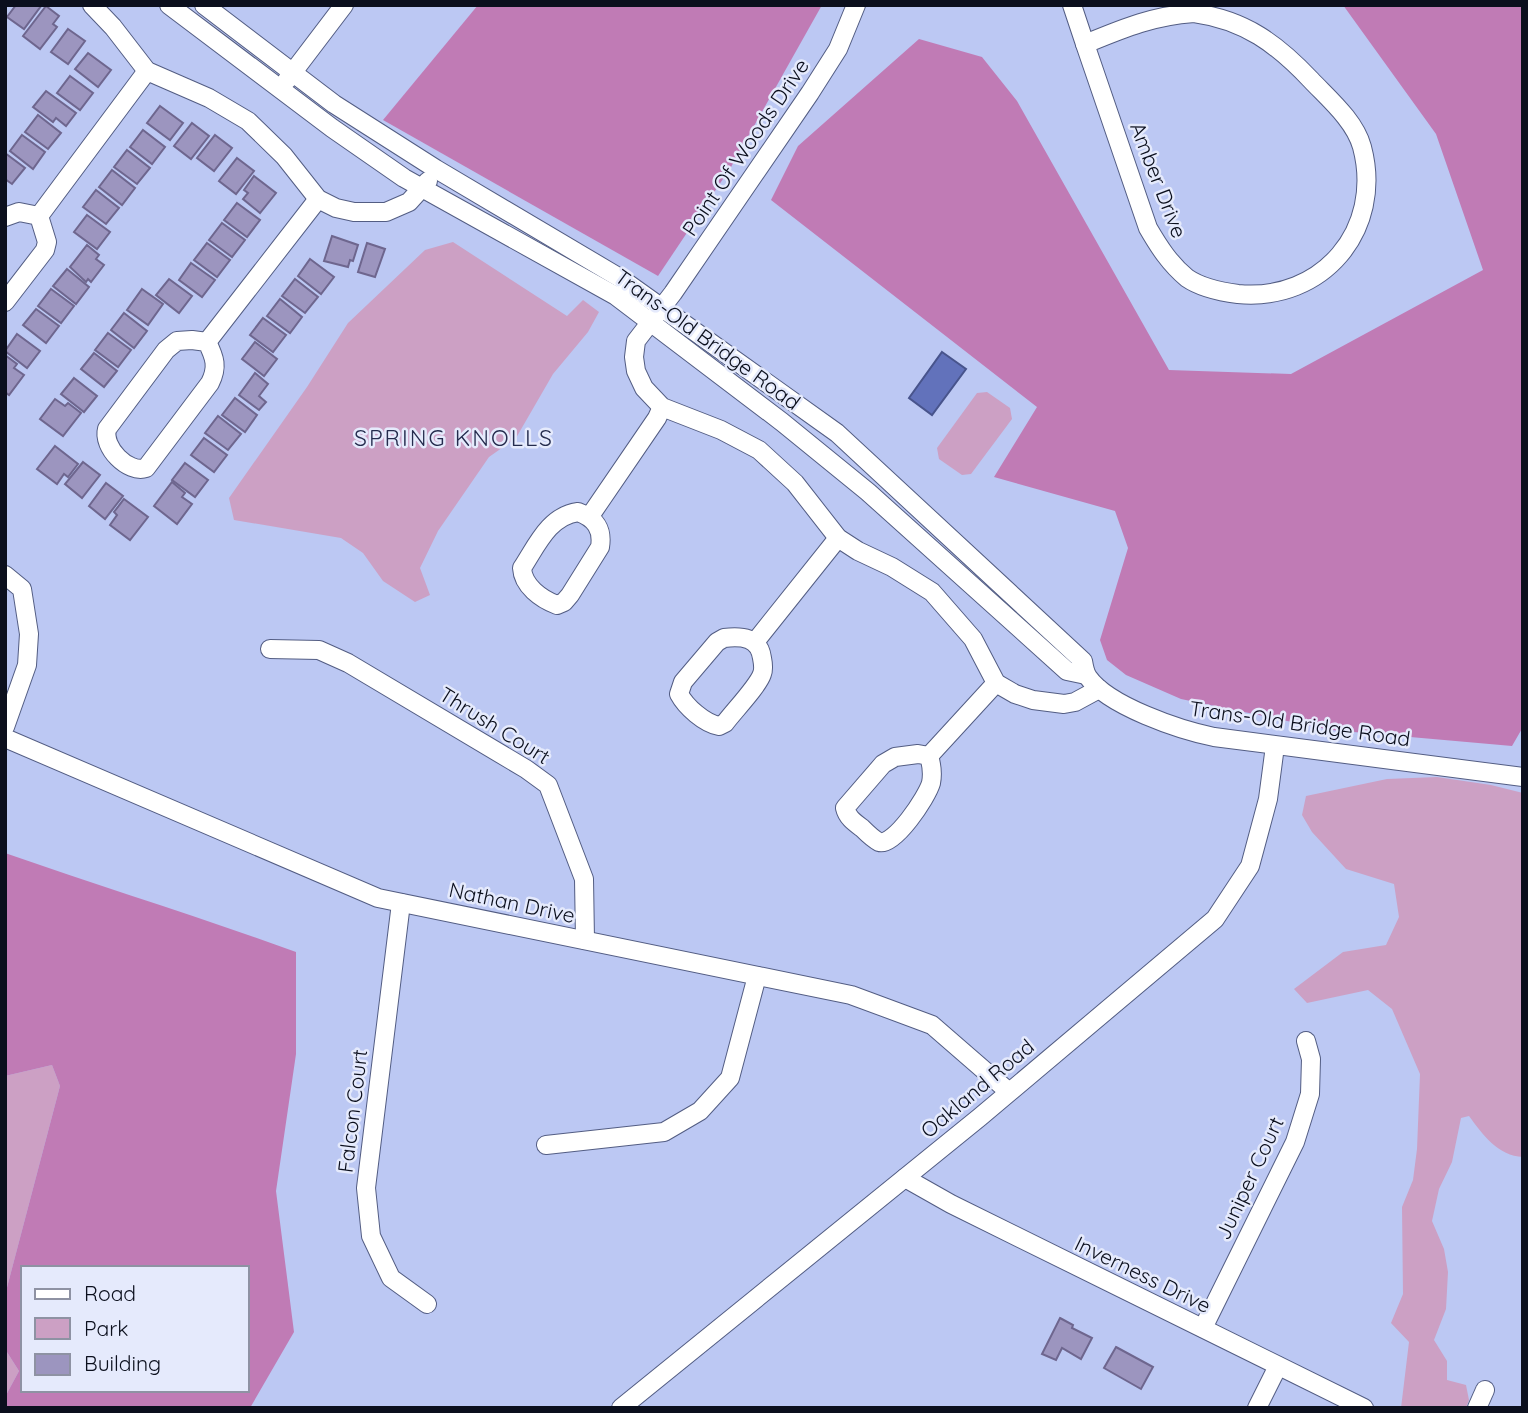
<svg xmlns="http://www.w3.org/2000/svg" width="1528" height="1413" font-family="Quicksand,sans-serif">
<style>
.green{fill:#cca0c4}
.forest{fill:#c07bb5;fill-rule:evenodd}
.water{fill:#6272bb;stroke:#48548c;stroke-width:2}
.building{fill:#9c95bf;stroke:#6e668e;stroke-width:2}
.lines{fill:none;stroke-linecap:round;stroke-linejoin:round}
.minor-casing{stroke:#535d83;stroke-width:20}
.minor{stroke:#fff;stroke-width:18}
.labels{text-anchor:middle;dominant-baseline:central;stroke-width:5;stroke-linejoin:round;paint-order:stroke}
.street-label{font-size:21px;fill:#0b0f1d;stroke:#e5eafc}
.neighbourhood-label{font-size:23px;letter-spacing:2px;fill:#242b4d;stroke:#e5eafc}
</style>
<rect width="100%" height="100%" fill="#bcc8f3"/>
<g class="green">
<polygon points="453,242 567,316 583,300 599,312 588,332 553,374 516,438 489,457 438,531 420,568 430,595 415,602 383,581 363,553 341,538 234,520 229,498 307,387 348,323 425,250"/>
<polygon points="987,392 1010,408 1012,419 971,474 962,475 939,459 937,448 977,393"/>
<path d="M 1437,777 L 1491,785 L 1523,793 L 1523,1157 C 1498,1156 1483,1135 1469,1116 L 1461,1118 L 1452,1162 L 1439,1189 L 1432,1221 L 1444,1249 L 1448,1272 L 1446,1309 L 1434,1340 L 1447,1361 L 1447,1380 L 1466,1385 L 1469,1400 L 1466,1408 L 1401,1408 L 1409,1342 L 1391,1323 L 1403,1294 L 1402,1207 L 1413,1180 L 1417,1149 L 1420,1074 L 1392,1009 L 1368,990 L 1307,1003 L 1294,989 L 1343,952 L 1386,945 L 1399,917 L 1394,884 L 1346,869 L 1312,832 L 1302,815 L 1306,796 L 1387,779 Z"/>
<polygon points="52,1065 60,1086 5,1295 5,1076"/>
<polygon points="5,1349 19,1371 5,1397"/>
</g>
<g class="forest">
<polygon points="478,5 822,5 731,167 658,276 383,120"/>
<polygon points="1343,5 1523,5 1523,727 1512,746 1331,730 1181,699 1126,675 1107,660 1100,640 1128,548 1115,511 994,477 1037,407 771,200 798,146 919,39 982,57 1017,101 1169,370 1291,374 1483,270 1436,134"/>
<path d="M 5,853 C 102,887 200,917 296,952 L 296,1054 L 276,1191 L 294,1332 L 250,1408 L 5,1408 L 5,1397 L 19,1371 L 5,1349 L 5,1295 L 60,1086 L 52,1065 L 5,1076 ZM 23,1268 L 247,1268 L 247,1390 L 23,1390 Z"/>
</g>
<polygon class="water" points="942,352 966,369 932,415 909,398"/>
<g class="building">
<polygon points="16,5 40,5 41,6 24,29 7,17"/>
<polygon points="46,6 59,16 53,24 57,27 40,49 23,36"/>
<polygon points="68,29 85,41 68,64 51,52"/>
<polygon points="88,53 111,70 98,87 75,69"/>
<polygon points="70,76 93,93 80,110 57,93"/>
<polygon points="46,91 76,113 66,126 56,118 53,122 33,107"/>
<polygon points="160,106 183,123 170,140 147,123"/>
<polygon points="38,115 61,133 48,149 25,132"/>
<polygon points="192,123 209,136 191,159 174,146"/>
<polygon points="143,130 165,147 152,164 130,147"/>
<polygon points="22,135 45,152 33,169 10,151"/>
<polygon points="215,135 232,148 214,171 197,158"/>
<polygon points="127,150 150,168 137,184 114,167"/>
<polygon points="5,153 25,168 12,184 5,179"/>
<polygon points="237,158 254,171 236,194 219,181"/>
<polygon points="112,170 135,188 122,205 99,187"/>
<polygon points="254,176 276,193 260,213 243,199 248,193 244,190"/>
<polygon points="96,190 119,208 106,224 83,207"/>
<polygon points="237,203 260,220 247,237 224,220"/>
<polygon points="87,215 110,232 97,249 74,232"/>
<polygon points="222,223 245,240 232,257 209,240"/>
<polygon points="332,236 358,245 353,261 350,260 348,267 324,261"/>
<polygon points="207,243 230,260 217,277 194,260"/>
<polygon points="367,243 385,249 375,277 358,272"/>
<polygon points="87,245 99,255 96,259 104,265 91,282 88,279 86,282 70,267"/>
<polygon points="310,259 334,277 321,294 298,276"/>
<polygon points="191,263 215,280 202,297 179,280"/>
<polygon points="67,269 89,287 76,304 53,286"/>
<polygon points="169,279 192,296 179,313 156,295"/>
<polygon points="295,279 318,297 305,313 282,296"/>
<polygon points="51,289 74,306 61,323 38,306"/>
<polygon points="142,289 163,304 148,325 127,310"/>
<polygon points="280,299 302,317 290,333 267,316"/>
<polygon points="36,309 59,326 46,343 23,325"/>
<polygon points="124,313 147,331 134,348 111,330"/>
<polygon points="263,318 286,335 273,352 250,335"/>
<polygon points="108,333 131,350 118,367 95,350"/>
<polygon points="17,334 40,351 27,368 5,351"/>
<polygon points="255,342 277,359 264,376 242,359"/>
<polygon points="94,353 117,371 104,387 81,369"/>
<polygon points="5,355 17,364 14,368 24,375 9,395 5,392"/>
<polygon points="255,373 268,384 259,396 266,402 259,410 239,395"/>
<polygon points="74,378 97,396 84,412 61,394"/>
<polygon points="235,398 257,415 245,432 222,415"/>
<polygon points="55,399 65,406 68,403 81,413 63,436 40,419"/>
<polygon points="218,416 241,434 228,450 205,433"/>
<polygon points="204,438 227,455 214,472 191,455"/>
<polygon points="55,446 78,464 68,477 64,474 57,484 37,469"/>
<polygon points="83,462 100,475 82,498 65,484"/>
<polygon points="185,463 208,480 195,497 172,480"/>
<polygon points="172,482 185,493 182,497 192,504 177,524 154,506"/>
<polygon points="106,483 123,496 105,519 89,506"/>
<polygon points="124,499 148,517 130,540 110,525 117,515 114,512"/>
<polygon points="1060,1318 1073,1325 1072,1328 1092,1338 1081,1359 1062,1348 1056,1360 1042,1354"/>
<polygon points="1116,1347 1153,1367 1141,1389 1104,1368"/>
</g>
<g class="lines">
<g class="minor-casing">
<g id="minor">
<polyline points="92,5 113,27 147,71 209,98 248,121 284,156 318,199 336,208 354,212 386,212 409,202 428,181"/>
<polyline points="169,5 332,128 404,178 616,296 782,422 868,492 1067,671 1086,675"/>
<path d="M 204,5 L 334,104 L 436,169 L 620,278 L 837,433 L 1083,661 C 1084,667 1085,673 1088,677 C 1108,706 1180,730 1214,737 L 1523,777"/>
<polyline points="856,5 838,49 810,93 673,293 636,341 634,357 636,371 644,388 662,407 721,430 759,450 795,483 838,538 858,551 892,567 932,592 973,639 996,683 1015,694 1033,700 1064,704 1075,702 1099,689"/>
<polyline points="1072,5 1085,44"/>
<path d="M 1194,13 C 1245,20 1277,44 1311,80 C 1329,99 1355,121 1362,147 C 1384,230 1322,302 1238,294 C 1222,292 1200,287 1187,278 C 1170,264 1159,247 1148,228 L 1085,44 C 1124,28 1152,16 1194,13 Z"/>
<polyline points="287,80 344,5"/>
<polyline points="39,216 147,71"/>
<polyline points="5,217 19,212 39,216 47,242 45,250 5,302"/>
<path d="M 192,340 L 207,342 C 215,358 218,367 210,383 L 146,468 C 128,474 102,447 107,429 L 166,350 L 177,341 Z"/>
<polyline points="207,342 318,199"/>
<path d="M 578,512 C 595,518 603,529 600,547 L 570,595 L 564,602 L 557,605 C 541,599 523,586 522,568 C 537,545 549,516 578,512 Z"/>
<polyline points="590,516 657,418 662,407"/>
<polyline points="5,575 22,589 29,634 27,665 5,727"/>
<path d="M 724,638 C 742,636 759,637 762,658 C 763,663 764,669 762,674 C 758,686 734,711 725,723 L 719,726 C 704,723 686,707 679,694 L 683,682 L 717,642 Z"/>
<polyline points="755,642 838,538"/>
<polyline points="270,649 319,650 348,663 526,769 548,785 584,879 585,940"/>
<polyline points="5,738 378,898 851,995 932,1025 1008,1091"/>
<path d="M 918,754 L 929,756 C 932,766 933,773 931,783 C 927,797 894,847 879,842 C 873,839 866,832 862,828 C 854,822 847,817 845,808 L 883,764 L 895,757 Z"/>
<polyline points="929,756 996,683"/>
<polyline points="401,903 366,1188 371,1236 391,1278 427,1304"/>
<polyline points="546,1145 664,1132 700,1111 730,1078 757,976"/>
<polyline points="905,1178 951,1204 1364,1408"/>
<polyline points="1203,1328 1295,1142 1310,1094 1311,1059 1306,1041"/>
<polyline points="621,1408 980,1117 1215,919 1250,866 1268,799 1275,746"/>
<polyline points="1257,1408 1278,1366"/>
<polyline points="1477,1408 1485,1390"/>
</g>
</g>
<use href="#minor" class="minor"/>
</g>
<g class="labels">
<g class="street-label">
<text transform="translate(745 147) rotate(-56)">Point Of Woods Drive</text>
<text transform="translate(1159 180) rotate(69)">Amber Drive</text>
<text transform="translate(708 339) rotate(36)">Trans-Old Bridge Road</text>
<text transform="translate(1300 723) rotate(8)">Trans-Old Bridge Road</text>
<text transform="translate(495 725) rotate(32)">Thrush Court</text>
<text transform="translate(512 902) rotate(12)">Nathan Drive</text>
<text transform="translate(977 1088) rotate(-40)">Oakland Road</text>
<text transform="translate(352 1111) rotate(-83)">Falcon Court</text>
<text transform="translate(1249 1178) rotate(-65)">Juniper Court</text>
<text transform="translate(1143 1274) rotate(26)">Inverness Drive</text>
</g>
<g class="neighbourhood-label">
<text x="454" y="437">SPRING KNOLLS</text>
</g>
</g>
<rect width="1528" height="1413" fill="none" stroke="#0b0f1d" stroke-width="14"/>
<rect x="21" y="1266" width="228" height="126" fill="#e5eafc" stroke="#8e92a3" stroke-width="2"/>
<rect x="35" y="1289" width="35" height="10" fill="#ffffff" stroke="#8e92a3" stroke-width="2"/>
<text x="84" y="1301" font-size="21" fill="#0b0f1d">Road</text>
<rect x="35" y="1318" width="35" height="21" fill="#cca0c4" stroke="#8e92a3" stroke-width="2"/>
<text x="84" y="1336" font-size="21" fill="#0b0f1d">Park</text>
<rect x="35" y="1354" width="35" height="21" fill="#9c95bf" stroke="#8e92a3" stroke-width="2"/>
<text x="84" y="1371" font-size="21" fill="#0b0f1d">Building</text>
</svg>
